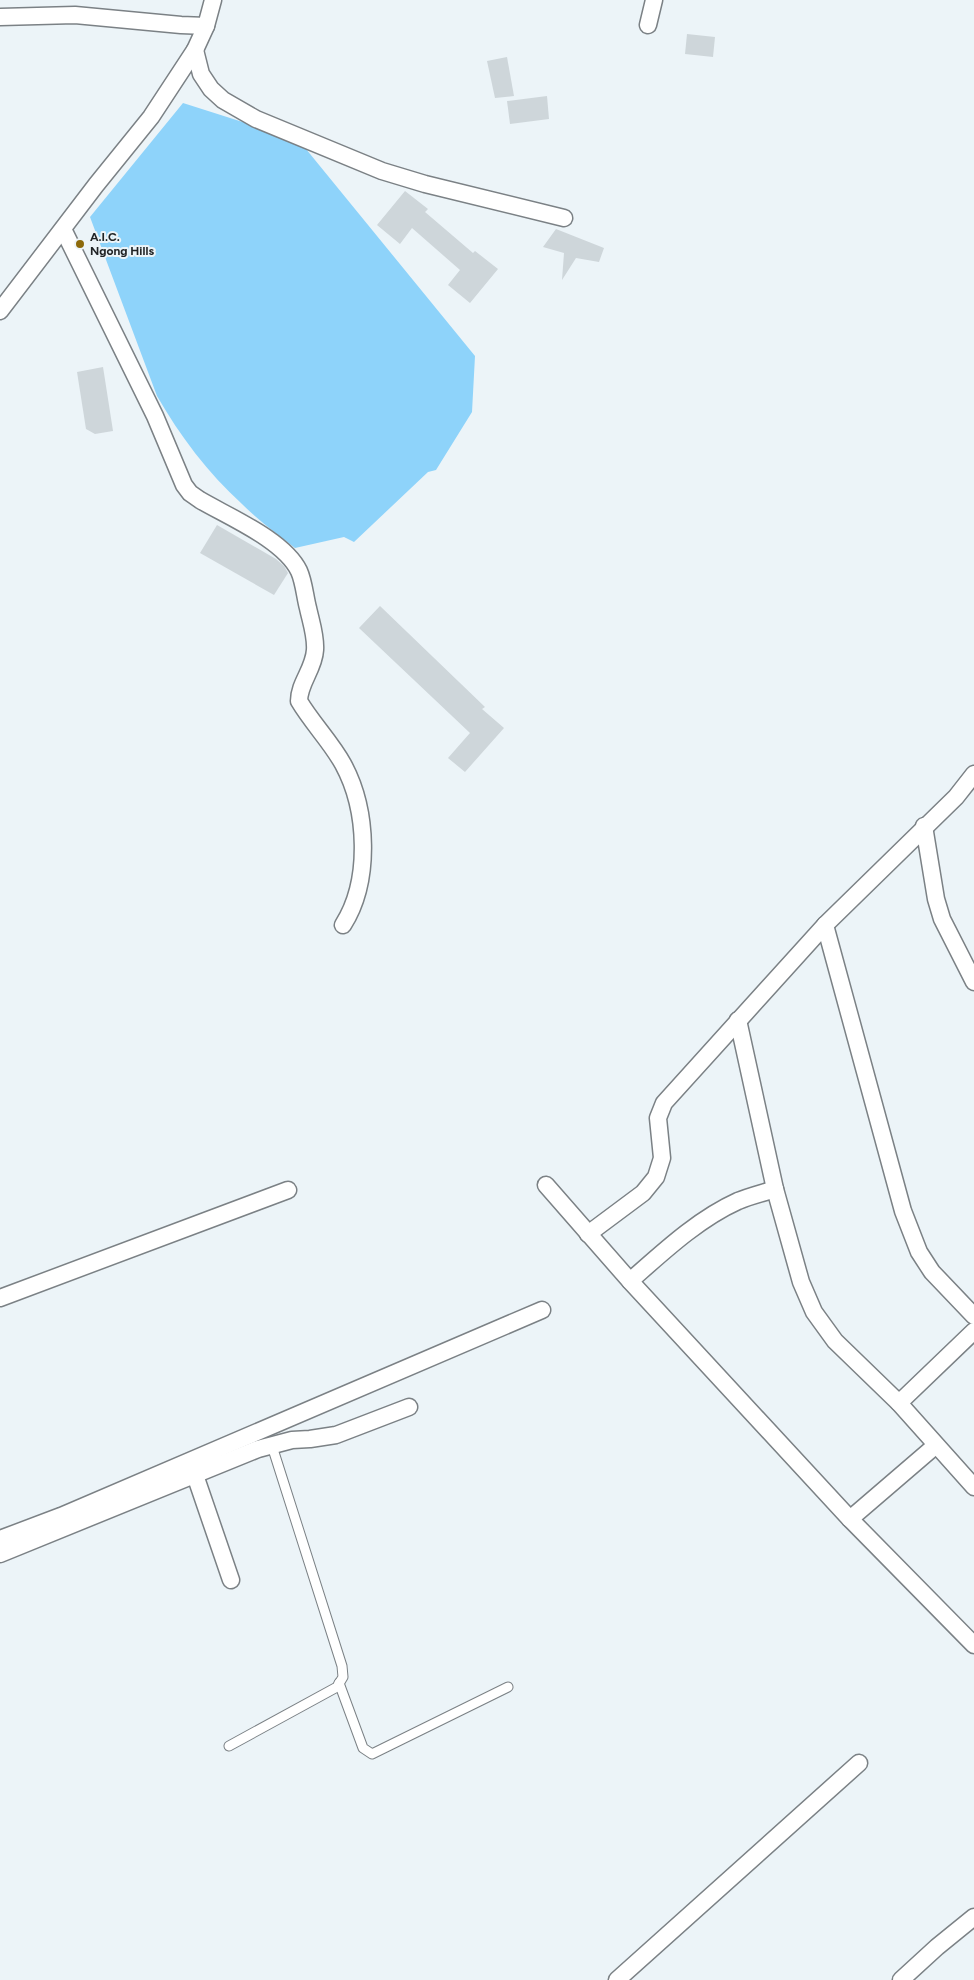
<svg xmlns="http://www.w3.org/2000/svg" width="974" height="1980" font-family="Figtree,sans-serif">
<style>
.green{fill:#8ed3fa}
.building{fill:#ced6da}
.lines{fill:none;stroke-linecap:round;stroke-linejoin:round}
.service-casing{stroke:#7b8185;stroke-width:11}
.minor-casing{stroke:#7b8185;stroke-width:19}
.service{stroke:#fff;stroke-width:9}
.minor{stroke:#fff;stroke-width:16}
.poi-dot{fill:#8c690a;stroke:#ecf4f8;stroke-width:2}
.labels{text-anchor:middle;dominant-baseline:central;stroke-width:4;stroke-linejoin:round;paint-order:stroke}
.poi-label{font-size:12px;font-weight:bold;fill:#212426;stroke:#ecf4f8;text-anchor:start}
</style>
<rect width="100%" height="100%" fill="#ecf4f8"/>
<path class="green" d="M 183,103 L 258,127 L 306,149 L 475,356 L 472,412 L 436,470 L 428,472 L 354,542 L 344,537 L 295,548 C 277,534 258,520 242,504 C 208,473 180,436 157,396 L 90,217 Z"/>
<g class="building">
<polygon points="687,34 715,37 713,57 685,54"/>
<polygon points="507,57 514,96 495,98 487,61"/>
<polygon points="547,96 549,119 510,124 507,101"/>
<polygon points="405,191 428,209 425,212 473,253 475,251 498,269 470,303 448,285 460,270 412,228 400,244 377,225"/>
<polygon points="556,229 604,248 599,262 576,258 562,280 564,253 543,247"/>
<polygon points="103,367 113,431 95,434 86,429 77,372"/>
<polygon points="217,525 276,559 284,566 288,573 274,595 200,553"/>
<polygon points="380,606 485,707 482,709 504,728 465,772 448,758 470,733 359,628"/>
</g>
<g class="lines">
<g class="service-casing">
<g id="service">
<polyline points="339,1683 363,1748 372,1754 508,1687"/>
<polyline points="229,1746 337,1687 343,1677 342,1666 272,1446"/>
</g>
</g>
<g class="minor-casing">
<g id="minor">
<polyline points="0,17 75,15 181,25 206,26"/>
<polyline points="648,25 654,0"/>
<polyline points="195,50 201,74 211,89 223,100 256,119 382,171 425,184 564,218"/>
<path d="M 63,229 L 155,416 L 184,485 L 190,493 L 200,500 C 229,517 284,540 299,571 C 304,582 305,597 308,608 C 311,622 316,636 315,650 C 314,669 299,683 299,701 C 312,723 331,742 343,764 C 368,810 371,881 343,925"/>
<polyline points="0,311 96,185 151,117 195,50 206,26 213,0"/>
<polyline points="924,826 936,899 942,919 974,982"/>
<polyline points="825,925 903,1211 919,1252 932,1272 974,1316"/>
<polyline points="738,1020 775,1189 801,1282 814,1312 835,1341 899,1403 974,1487"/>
<polyline points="546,1185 630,1281 850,1519 974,1645"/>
<polyline points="588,1234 643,1193 656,1177 662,1158 658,1118 664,1103 825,925 956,797 974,774"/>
<path d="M 630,1281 C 663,1252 698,1219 738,1201 C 750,1196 763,1193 775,1189"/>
<polyline points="0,1298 288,1190"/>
<polyline points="899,1403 974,1331"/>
<polyline points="195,1475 231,1580"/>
<polyline points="850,1519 935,1446"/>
<polyline points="0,1539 61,1516 542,1310"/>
<polyline points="0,1554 258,1449 292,1440 310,1439 336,1435 409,1407"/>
<polyline points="617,1980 859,1763"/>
<polyline points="901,1980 937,1947 974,1917"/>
</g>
</g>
<use href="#service" class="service"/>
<use href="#minor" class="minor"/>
</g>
<circle class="poi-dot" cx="80" cy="244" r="5"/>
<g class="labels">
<g class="poi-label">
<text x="90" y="237">A.I.C.<tspan x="90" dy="14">Ngong Hills</tspan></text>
</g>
</g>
</svg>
